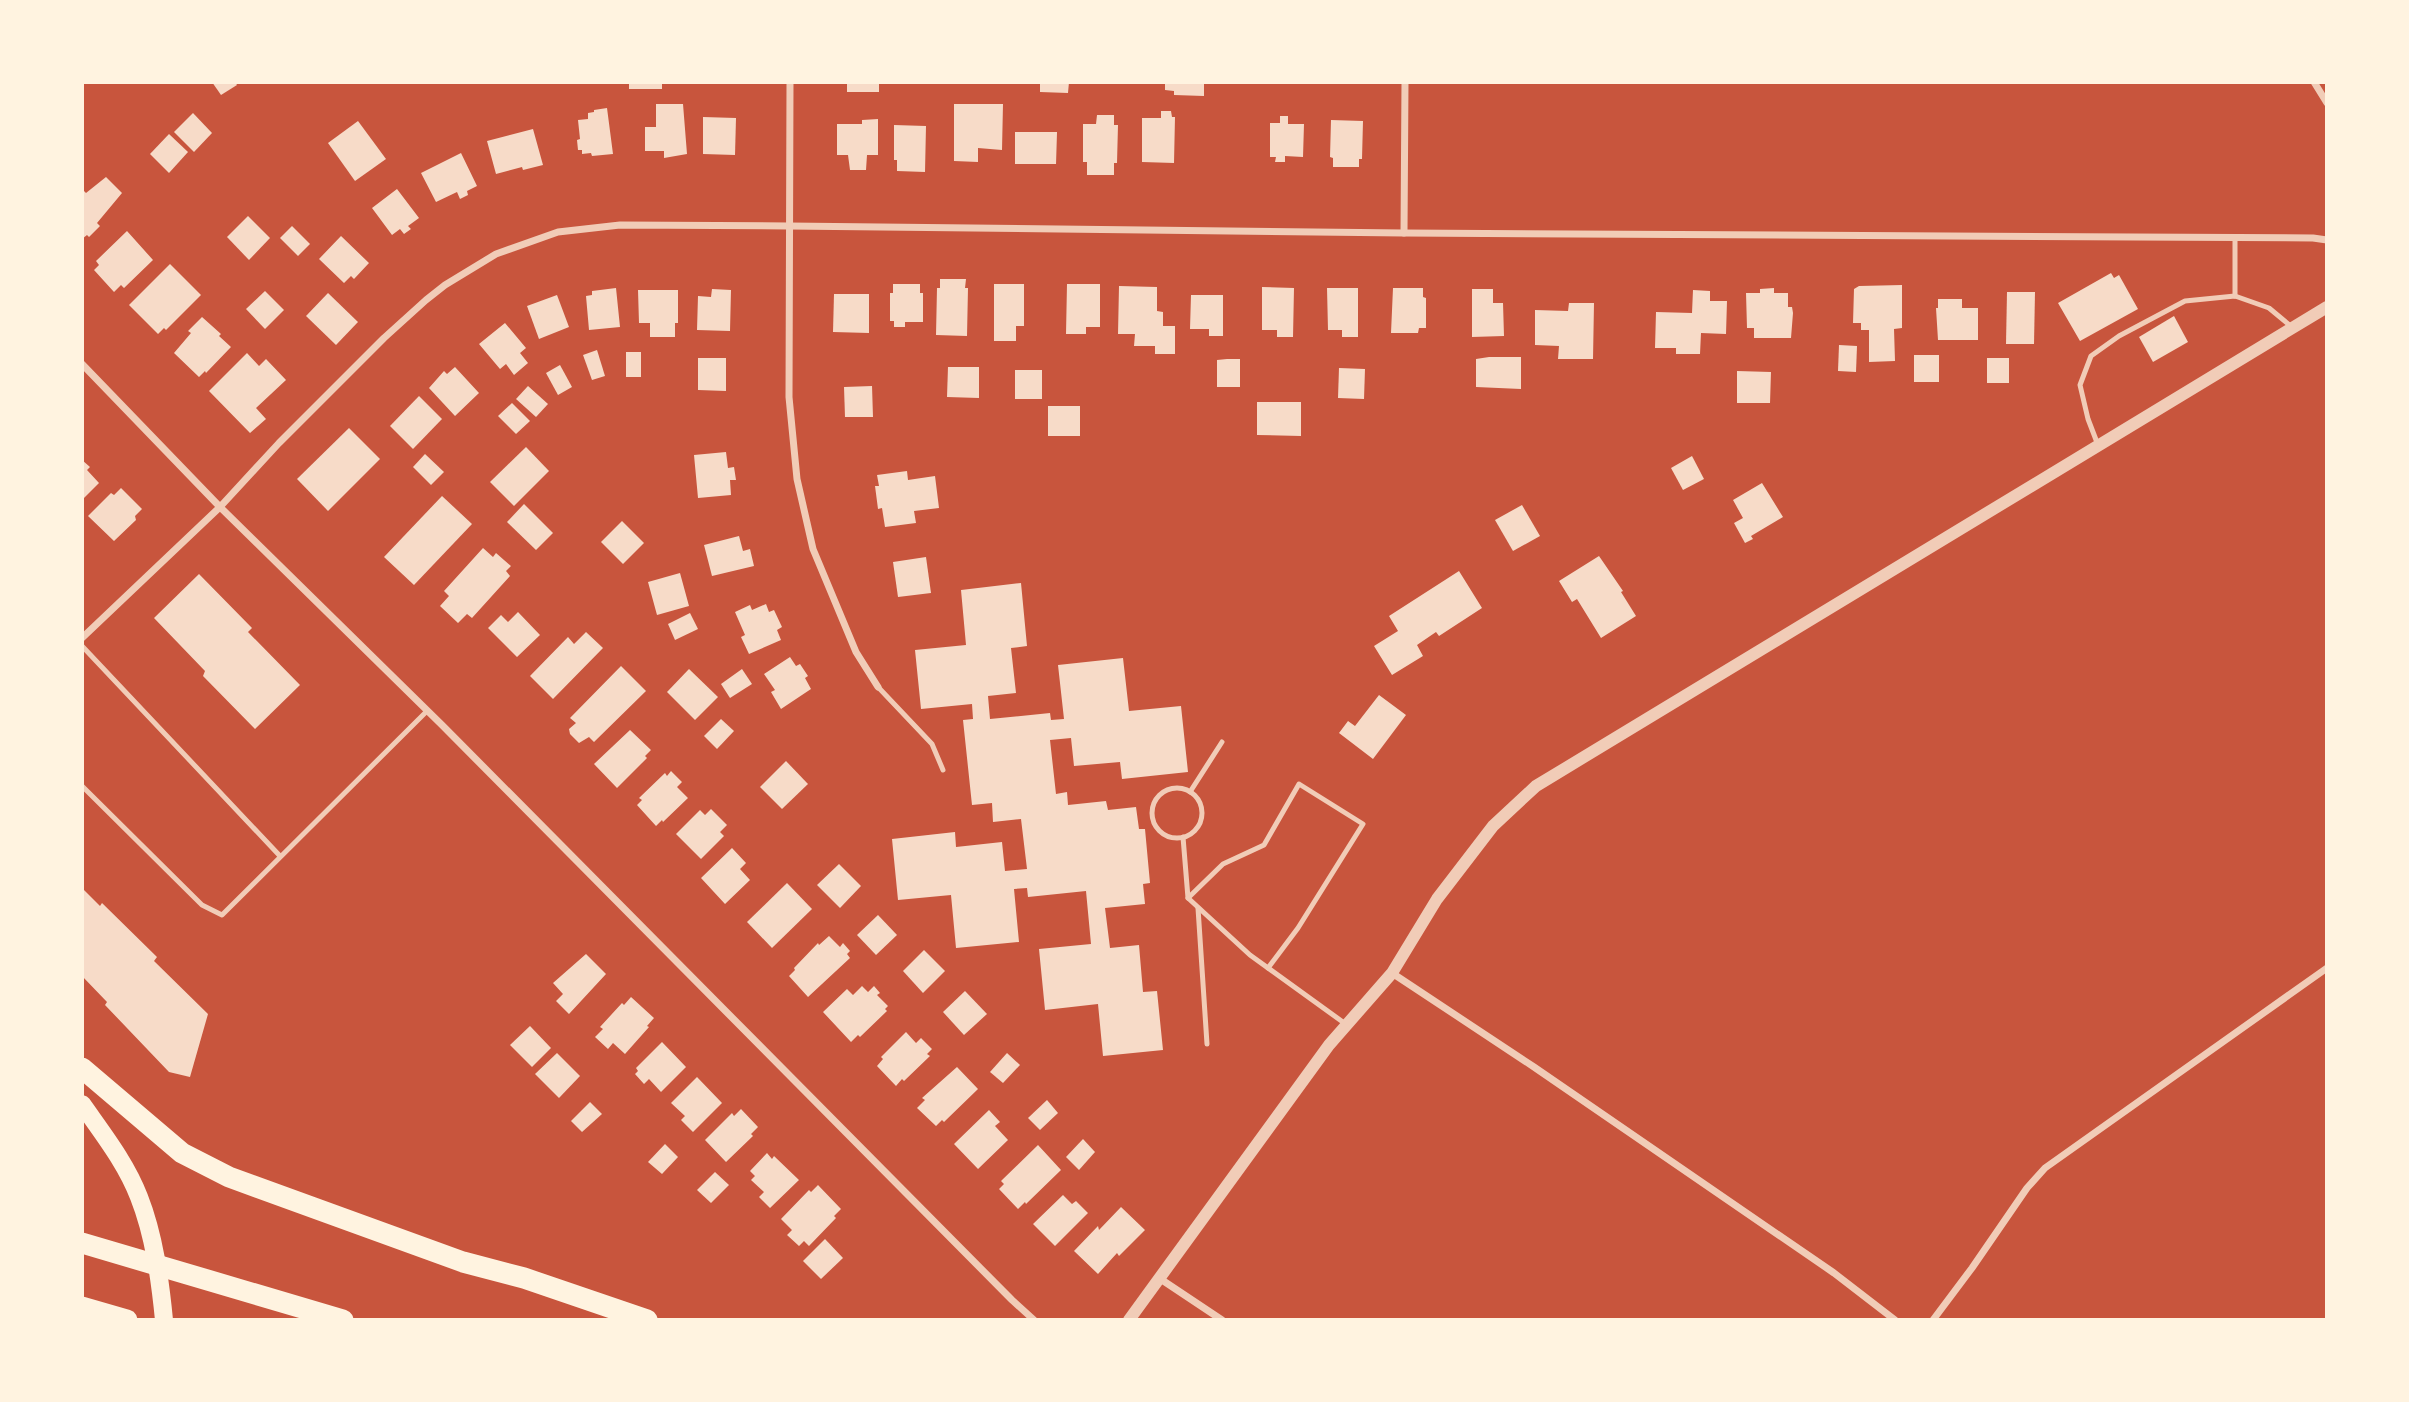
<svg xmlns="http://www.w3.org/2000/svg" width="2409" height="1402" font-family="'IBM Plex Serif',serif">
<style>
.building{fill:#f7dbc8}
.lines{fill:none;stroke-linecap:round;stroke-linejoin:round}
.service{stroke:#f1ccb7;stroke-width:5}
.minor{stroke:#f1ccb7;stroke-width:7}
.tertiary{stroke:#f1ccb7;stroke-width:12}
.primary{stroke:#fff3e0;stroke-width:18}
.motorway{stroke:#fff3e0;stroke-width:21}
</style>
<rect width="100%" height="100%" fill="#c8553d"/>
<g class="building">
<polygon points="212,82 235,82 237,85 221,95"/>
<rect x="629" y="82" width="33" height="7"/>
<rect x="847" y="82" width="32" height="10"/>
<polygon points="1040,82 1069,82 1068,93 1040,92"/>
<polygon points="1165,82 1204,82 1204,96 1174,95 1174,91 1165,90"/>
<polygon points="656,104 683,104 687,154 664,158 664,151 645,151 645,127 656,127"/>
<polygon points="954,104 1003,104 1002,150 978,148 978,162 954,161"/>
<polygon points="607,108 613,154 592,156 591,153 582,154 582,150 578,150 577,140 580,139 578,120 588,119 588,113 594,112 594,110"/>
<polygon points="1161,111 1171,111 1172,117 1175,117 1174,163 1142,162 1142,118 1161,118"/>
<polygon points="193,113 212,133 194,152 174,132"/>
<polygon points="1097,115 1114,115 1114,125 1118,125 1117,163 1114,163 1114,175 1087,175 1087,162 1083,162 1083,124 1096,124"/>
<polygon points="1280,116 1288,116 1288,124 1304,124 1303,157 1285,156 1285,162 1275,162 1276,157 1270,157 1270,123 1280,123"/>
<polygon points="703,117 736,118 735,155 703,154"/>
<polygon points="878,119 878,155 867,155 866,170 850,170 848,155 837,155 837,124 862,124 862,120"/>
<polygon points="1331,120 1363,121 1362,159 1359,159 1359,167 1333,167 1333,158 1330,157"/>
<polygon points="358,121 386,159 355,181 328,143"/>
<polygon points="894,125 926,126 925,172 897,171 897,160 894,160"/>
<polygon points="533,129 543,165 523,170 522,167 496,174 487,141"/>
<polygon points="1015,132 1057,132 1056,164 1015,164"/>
<polygon points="169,134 188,152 169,173 150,154"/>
<polygon points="461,153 477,186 467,191 468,195 460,199 457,192 436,202 421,173"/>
<polygon points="106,177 122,193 97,223 100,226 89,237 87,235 82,239 82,189 86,193"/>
<polygon points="397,189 419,218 408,226 411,229 404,234 400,229 392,235 372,208"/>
<polygon points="248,216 270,238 249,260 227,237"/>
<polygon points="292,226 310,244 298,256 280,238"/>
<polygon points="127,231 153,260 124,288 121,285 114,292 94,270 99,265 96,261"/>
<polygon points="341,236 369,263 354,279 351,276 344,283 319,259"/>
<polygon points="170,264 201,295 166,330 164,328 158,334 129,305"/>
<polygon points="2111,273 2114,278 2119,275 2138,309 2080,341 2058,303"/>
<polygon points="940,279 966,279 965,288 968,288 967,336 936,335 937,288 940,288"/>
<polygon points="893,284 920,284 920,293 923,293 923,322 905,322 905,327 894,327 894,321 890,321 890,293 893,293"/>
<polygon points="994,284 1024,284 1024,326 1016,326 1016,341 994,341"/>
<polygon points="1067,284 1100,284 1100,327 1086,327 1086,334 1066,334"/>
<polygon points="1902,285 1902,328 1894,329 1895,361 1869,362 1869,330 1861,330 1861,323 1853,323 1854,289 1859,286"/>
<polygon points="1119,286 1157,287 1157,311 1163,312 1163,326 1175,326 1175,354 1155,354 1155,346 1134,346 1135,334 1118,334"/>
<polygon points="1262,287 1294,288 1293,337 1277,337 1277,330 1262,330"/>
<polygon points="616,288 620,327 589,330 586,296 592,295 592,291"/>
<polygon points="1327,288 1358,288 1358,337 1342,337 1342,330 1328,330"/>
<polygon points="1393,288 1423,288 1423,297 1426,298 1426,328 1419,328 1418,333 1391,333"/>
<polygon points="1774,288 1774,293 1788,293 1788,307 1792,307 1793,313 1791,338 1754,338 1754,328 1747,328 1746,293 1760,293 1760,289"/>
<polygon points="712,289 731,290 730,331 697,330 698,296 711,297"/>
<polygon points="1472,289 1493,289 1493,303 1503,303 1504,336 1472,337"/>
<polygon points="638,290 678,290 678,323 675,323 675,337 650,337 650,323 639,323"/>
<polygon points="1693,290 1710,291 1710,301 1727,301 1726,334 1701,333 1700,354 1676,354 1676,348 1655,348 1656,312 1692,313"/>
<polygon points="265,291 284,310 265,329 246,309"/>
<polygon points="2007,292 2035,292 2034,344 2006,344"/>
<polygon points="328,293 358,322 336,345 306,316"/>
<polygon points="834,294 869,294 869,333 833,332"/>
<polygon points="557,295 569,327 539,339 527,306"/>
<polygon points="1191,295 1223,295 1223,336 1209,336 1209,329 1190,329"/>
<polygon points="1938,299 1962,299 1962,308 1978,308 1978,340 1938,340 1936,308 1938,308"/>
<polygon points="1569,303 1594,303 1593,359 1558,359 1559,346 1535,345 1535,310 1568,311"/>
<polygon points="2174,316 2188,342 2153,362 2139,337"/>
<polygon points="202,317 221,334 219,336 231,347 206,373 205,371 199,377 174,353 191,333 188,331"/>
<polygon points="505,323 526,348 520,353 528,363 514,375 506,364 500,369 479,344"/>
<polygon points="1839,345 1857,346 1856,372 1838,371"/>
<polygon points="597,350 605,376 592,380 583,355"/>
<rect x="626" y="352" width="15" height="25"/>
<polygon points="247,353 259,366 266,359 286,380 256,408 266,419 250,433 209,391"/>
<rect x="1914" y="355" width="25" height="27"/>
<polygon points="1489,357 1521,357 1521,389 1476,387 1476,359"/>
<polygon points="698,358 726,358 726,391 698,390"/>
<rect x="1987" y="358" width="22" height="25"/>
<polygon points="1227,359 1240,359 1240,387 1217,387 1217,360"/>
<polygon points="560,365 572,387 558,395 546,373"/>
<polygon points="455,367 479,393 455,416 429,388 444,371 447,374"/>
<polygon points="948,367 979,367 979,398 947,397"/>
<polygon points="1339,368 1365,369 1364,399 1338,398"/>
<rect x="1015" y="370" width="27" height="29"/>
<polygon points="1737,371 1771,372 1770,403 1737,403"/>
<polygon points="528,386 548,404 536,417 516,399"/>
<polygon points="872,386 873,417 845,417 844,387"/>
<polygon points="419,396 442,419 413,449 390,426"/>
<polygon points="1257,402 1301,402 1301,436 1257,435"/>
<polygon points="512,403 530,421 516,434 498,416"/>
<rect x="1048" y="406" width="32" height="30"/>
<polygon points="349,428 380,459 328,511 297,479"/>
<polygon points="526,447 549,471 514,506 490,482"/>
<polygon points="726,452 728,468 734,467 736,480 730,480 731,495 698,498 694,455"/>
<polygon points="425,454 444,472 431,485 413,467"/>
<polygon points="1692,456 1704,479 1683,490 1671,468"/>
<polygon points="82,460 90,467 87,470 99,483 82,500"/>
<polygon points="907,471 908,480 935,476 939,508 914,511 916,523 885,527 882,508 878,509 875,486 879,486 877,475"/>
<polygon points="1762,483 1783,517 1751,536 1753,539 1745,543 1734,523 1743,518 1733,500"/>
<polygon points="121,488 142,509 135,516 136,520 114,541 88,516 111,493 114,495"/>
<polygon points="442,496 472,524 414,585 384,557"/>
<polygon points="524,504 553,533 536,550 507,522"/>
<polygon points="1522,505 1540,536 1513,551 1495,520"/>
<polygon points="622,521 644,543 623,564 601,542"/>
<polygon points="739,536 743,551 750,549 754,566 712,576 704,545"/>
<polygon points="483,548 493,557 496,553 511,566 506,571 510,576 472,618 467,614 458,623 440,606 449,596 444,591"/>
<polygon points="1599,556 1623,591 1621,592 1636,616 1601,638 1577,599 1572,602 1559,581"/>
<polygon points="926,557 931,593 898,597 893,562"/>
<polygon points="1459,571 1482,608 1439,636 1436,632 1417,645 1423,656 1392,675 1374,646 1398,631 1389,616"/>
<polygon points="680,573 689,606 657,615 648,582"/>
<polygon points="199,574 252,628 248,632 300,685 255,729 203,676 205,671 154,618"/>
<polygon points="1021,583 1027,646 1011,648 1016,693 988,696 990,719 1050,713 1051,720 1064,719 1058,665 1123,658 1129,711 1181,706 1188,772 1122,779 1120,762 1074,766 1071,738 1050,740 1056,794 1067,792 1068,805 1106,801 1108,810 1136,807 1139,829 1145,829 1150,883 1143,884 1145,904 1105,908 1110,948 1139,945 1143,992 1157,991 1163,1050 1103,1056 1098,1004 1045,1010 1039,949 1091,944 1086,891 1028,897 1027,888 1014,889 1019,942 956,948 951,895 898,900 892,839 955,832 956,847 1002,842 1005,871 1027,869 1021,819 993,822 992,803 972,805 963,720 973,719 972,704 921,709 915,650 966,645 961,590"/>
<polygon points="766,604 769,612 774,610 782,627 777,630 781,640 749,654 741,637 745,635 735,612 750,605 752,610"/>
<polygon points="518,612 540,635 517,657 488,628 501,615 508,622"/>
<polygon points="690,613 698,629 675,640 668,624"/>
<polygon points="586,632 603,648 553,699 530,676 568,637 574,644"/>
<polygon points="790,657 796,666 800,664 808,676 805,678 811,689 781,709 771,692 775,690 764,674"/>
<polygon points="621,666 646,691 594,742 589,737 579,743 570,734 569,729 576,723 570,718"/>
<polygon points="689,669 718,697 695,720 667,692"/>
<polygon points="742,669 752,684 730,698 721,684"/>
<polygon points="1379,695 1406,715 1373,759 1339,733 1348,721 1355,726"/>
<polygon points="721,719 734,731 717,749 704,736"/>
<polygon points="630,730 651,750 645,756 647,758 617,788 594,764"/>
<polygon points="786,761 808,784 782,809 760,787"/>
<polygon points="671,771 682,782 677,787 688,798 663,822 662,820 656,826 637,805 642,800 639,798 665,773 667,776"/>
<polygon points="711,809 727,825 720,832 724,836 701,859 676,834 700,810 705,815"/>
<polygon points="732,848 746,863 740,869 750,880 725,904 701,878"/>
<polygon points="839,864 861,886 840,908 817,885"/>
<polygon points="787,883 812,909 772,948 747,922"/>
<polygon points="82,888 100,906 102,903 157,957 154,961 208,1014 190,1077 169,1072 105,1005 107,1002 82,976"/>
<polygon points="878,915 897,935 876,955 857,935"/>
<polygon points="829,936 840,947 843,943 850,951 847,954 850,958 808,997 789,976 795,970 794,968 818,943 819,945"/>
<polygon points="924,950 945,971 923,993 903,971"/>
<polygon points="586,954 606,974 569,1014 556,1001 563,994 553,983"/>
<polygon points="862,986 868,992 874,986 880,993 877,995 888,1006 885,1009 887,1011 860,1037 858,1035 851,1042 823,1012 847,989 853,995"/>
<polygon points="965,991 987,1014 964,1035 943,1012"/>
<polygon points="631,997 654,1018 647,1026 649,1027 625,1054 613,1043 608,1049 595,1037 603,1029 600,1027 622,1003 624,1005"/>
<polygon points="530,1026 551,1048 532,1067 510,1045"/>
<polygon points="906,1032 916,1043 921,1038 932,1049 927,1054 930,1056 904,1081 902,1079 896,1086 877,1066 883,1059 881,1057"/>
<polygon points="662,1042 686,1067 661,1092 649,1079 644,1084 635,1074 638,1071 636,1068"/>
<polygon points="557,1053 580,1076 559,1098 535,1074"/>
<polygon points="1007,1053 1020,1065 1003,1083 990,1072"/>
<polygon points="957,1067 978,1089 944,1122 942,1120 936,1126 917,1108 925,1100 922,1098"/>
<polygon points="697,1077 722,1103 693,1132 681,1120 685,1116 671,1103"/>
<polygon points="1047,1100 1058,1113 1040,1130 1028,1118"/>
<polygon points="590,1102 602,1114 582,1132 571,1121"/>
<polygon points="741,1109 758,1127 751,1134 753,1136 726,1162 705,1140 732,1113 734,1116"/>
<polygon points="989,1110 1000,1122 995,1126 1008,1140 978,1169 954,1144"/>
<polygon points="1083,1139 1095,1152 1079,1170 1066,1157"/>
<polygon points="665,1144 678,1157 662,1174 648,1162"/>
<polygon points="1038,1145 1061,1170 1026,1204 1025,1202 1018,1209 999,1189 1004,1184 1001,1181"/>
<polygon points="767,1153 772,1159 774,1156 799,1180 770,1208 759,1197 764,1192 751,1180 755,1176 750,1171"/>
<polygon points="715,1172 729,1185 711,1203 697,1190"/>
<polygon points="818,1185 841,1209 834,1216 836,1218 809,1246 804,1241 799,1246 787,1235 792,1230 781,1219 809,1190 811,1192"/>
<polygon points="1063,1195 1072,1204 1076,1201 1088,1213 1055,1246 1033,1224"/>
<polygon points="1121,1207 1145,1230 1119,1256 1117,1253 1098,1274 1074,1251 1098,1226 1099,1230"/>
<polygon points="825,1239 843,1258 821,1279 803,1261"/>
</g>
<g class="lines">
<g class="service">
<polyline points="2235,296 2235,238"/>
<polyline points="2098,445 2088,419 2080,385 2091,356 2119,336 2185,301 2235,296 2269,308 2293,328"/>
<polyline points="82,646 280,856"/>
<polyline points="878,687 932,744 943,770"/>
<polyline points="82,786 202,905 222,915 427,711"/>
<circle cx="1177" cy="813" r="25"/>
<polyline points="1190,792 1222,742"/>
<polyline points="1183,837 1188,898 1250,955 1347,1025"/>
<polyline points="1188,898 1223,864 1264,845 1299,784 1363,824 1298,928 1268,968"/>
<polyline points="1198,908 1207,1044"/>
</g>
<g class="minor">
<polyline points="790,82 789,397 797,479 813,549 856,652 878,687"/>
<polyline points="2314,82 2327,103"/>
<polyline points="1404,233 1405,82"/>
<polyline points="82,364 220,507 442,725 1012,1300 1034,1320"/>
<polyline points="82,638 220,507 279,443 384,338 426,300 445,285 496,254 558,232 620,225 789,226 1404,233 2313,238 2327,240"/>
<polyline points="1392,973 1534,1067 1834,1273 1895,1320"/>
<polyline points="1159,1278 1222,1320"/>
<polyline points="1933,1320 1972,1268 2027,1188 2045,1168 2327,968"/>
</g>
<polyline class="tertiary" points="1129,1320 1329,1045 1392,973 1437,899 1493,826 1536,786 2327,307"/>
<path class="primary" d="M 82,1104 C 103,1134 126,1163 139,1197 C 154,1235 160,1279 164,1320"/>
<g class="motorway">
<polyline points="82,1068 182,1153 229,1177 463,1262 524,1278 647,1320"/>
<polyline points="82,1243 343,1320"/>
<polyline points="82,1307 127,1320"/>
</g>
</g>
<rect width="2409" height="1402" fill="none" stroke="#fff3e0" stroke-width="168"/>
</svg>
